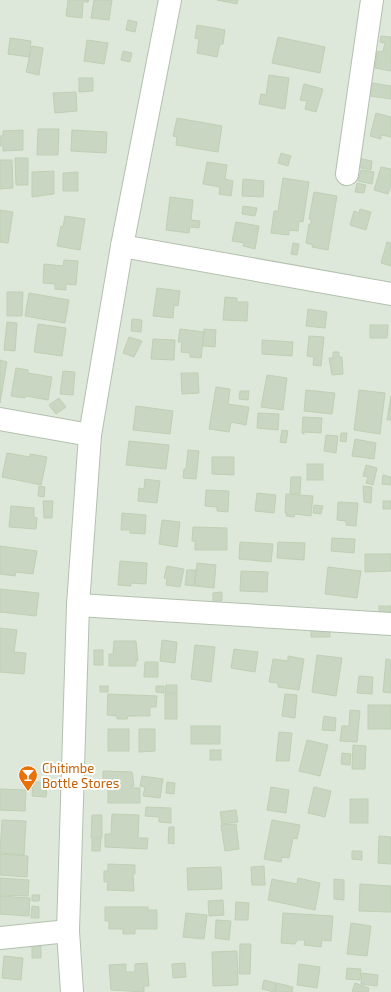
<svg xmlns="http://www.w3.org/2000/svg" width="391" height="992" font-family="'Exo 2',sans-serif">
<style>
.residential{fill:#dee8da}
.building{fill:#c9d6c1;stroke:#bfd0b5}
.lines{fill:none;stroke-linecap:round;stroke-linejoin:round}
.minor-casing{stroke:#b4c0ae;stroke-width:24}
.minor{stroke:#fff;stroke-width:22}
.labels{text-anchor:middle;dominant-baseline:central;stroke-width:4;stroke-linejoin:round;paint-order:stroke}
.food-label{font-size:13px;fill:#c56008;stroke:#fff;text-anchor:start}
</style>
<rect width="100%" height="100%" fill="#eef5eb"/>
<rect class="residential" x="0" y="0" width="391" height="992"/>
<g class="building">
<polygon points="68,0 89,0 88,2 83,2 82,18 66,16"/>
<polygon points="94,0 112,0 109,20 91,18"/>
<polygon points="217,0 238,0 237,4"/>
<polygon points="128,20 137,22 135,32 126,30"/>
<polygon points="197,25 225,30 223,44 220,44 217,57 197,53 199,39 195,38"/>
<polygon points="381,36 391,37 391,71 375,68 377,52 383,51 385,43 380,42"/>
<polygon points="278,37 325,47 320,73 272,63"/>
<polygon points="10,38 31,41 29,57 8,54"/>
<polygon points="87,40 108,43 104,64 84,61"/>
<polygon points="32,46 43,48 39,75 26,72"/>
<polygon points="123,51 132,53 130,62 121,60"/>
<polygon points="269,75 289,78 285,109 259,104 261,94 266,95"/>
<polygon points="79,78 93,78 93,91 79,92"/>
<polygon points="372,83 391,86 391,99 370,96"/>
<polygon points="304,84 323,89 316,112 305,109 307,101 300,100"/>
<polygon points="76,92 77,111 55,113 53,93"/>
<polygon points="376,113 391,117 391,137 381,135 381,139 370,136"/>
<polygon points="177,118 222,126 218,152 176,145 177,137 173,136"/>
<polygon points="38,129 59,129 58,155 37,155"/>
<polygon points="23,130 23,150 3,151 3,146 0,146 0,136 3,136 3,131"/>
<polygon points="72,130 107,132 106,153 71,151"/>
<polygon points="281,153 291,156 288,166 278,163"/>
<polygon points="15,158 28,158 28,185 16,185"/>
<polygon points="358,158 372,161 371,170 356,167"/>
<polygon points="0,160 12,160 13,188 0,189"/>
<polygon points="207,162 227,165 225,179 233,181 231,196 219,194 220,187 203,184"/>
<polygon points="381,167 391,169 391,185 388,194 374,190"/>
<polygon points="361,170 374,172 372,184 358,181"/>
<polygon points="54,171 54,194 32,197 32,172"/>
<polygon points="78,172 78,191 63,191 63,173"/>
<polygon points="283,178 309,182 303,222 299,221 298,231 289,230 289,235 271,233 274,211 278,211"/>
<polygon points="243,179 264,181 263,197 242,196"/>
<polygon points="357,183 366,185 364,193 355,192"/>
<polygon points="314,192 337,196 328,250 312,247 313,245 306,243 309,224 311,224 311,219 309,219"/>
<polygon points="170,197 193,200 191,220 200,221 199,228 190,227 189,233 166,230"/>
<polygon points="243,206 257,208 255,216 242,214"/>
<polygon points="360,209 371,212 366,230 350,225 354,211 359,213"/>
<polygon points="0,210 13,212 8,243 0,242"/>
<polygon points="65,216 85,219 80,250 57,246 61,226 63,227"/>
<polygon points="236,222 259,226 255,249 243,246 244,243 232,241"/>
<polygon points="387,242 391,243 391,266 381,263"/>
<polygon points="293,243 299,244 297,255 291,254"/>
<polygon points="64,260 78,261 76,285 66,284 66,290 55,289 55,284 43,283 44,264 63,266"/>
<polygon points="157,288 180,291 178,306 174,305 173,318 153,316"/>
<polygon points="7,292 23,292 22,316 7,316"/>
<polygon points="29,293 69,300 65,323 25,316"/>
<polygon points="225,297 237,298 237,302 248,302 247,321 223,320"/>
<polygon points="308,309 327,312 325,328 306,326"/>
<polygon points="132,319 142,320 141,332 131,331"/>
<polygon points="7,322 17,323 15,351 4,350"/>
<polygon points="38,324 66,328 62,356 34,352"/>
<polygon points="370,325 388,325 387,338 370,338"/>
<polygon points="180,329 204,332 201,358 190,357 190,353 181,352 182,342 178,342"/>
<polygon points="204,329 216,330 215,347 203,346"/>
<polygon points="309,336 324,337 321,366 313,365 314,357 307,356"/>
<polygon points="129,337 142,341 134,357 123,353"/>
<polygon points="153,339 175,340 174,360 151,359"/>
<polygon points="262,340 293,342 292,356 262,354"/>
<polygon points="333,352 339,352 339,357 342,357 343,374 332,375 329,358 333,358"/>
<polygon points="0,360 7,362 0,403"/>
<polygon points="16,368 28,370 28,373 52,377 48,400 26,396 25,398 11,396"/>
<polygon points="63,371 75,372 73,395 60,394"/>
<polygon points="181,373 198,373 199,393 182,394"/>
<polygon points="267,375 287,378 283,410 261,407"/>
<polygon points="216,387 230,389 228,404 249,407 246,425 231,422 229,432 209,429"/>
<polygon points="306,390 335,393 332,414 304,411"/>
<polygon points="359,390 385,393 380,434 354,430"/>
<polygon points="240,391 249,391 248,400 239,399"/>
<polygon points="391,396 391,420 387,420"/>
<polygon points="59,398 66,407 56,414 49,405"/>
<polygon points="136,406 173,411 170,434 133,430"/>
<polygon points="258,413 279,414 278,430 257,428"/>
<polygon points="303,417 322,418 321,433 304,432 304,434 302,433"/>
<polygon points="282,430 288,431 286,443 280,442"/>
<polygon points="341,433 347,433 346,442 340,441"/>
<polygon points="326,435 338,436 336,453 324,451"/>
<polygon points="355,439 376,443 374,459 352,456"/>
<polygon points="129,441 169,445 166,469 126,465"/>
<polygon points="188,450 199,451 196,479 183,478 184,469 186,469"/>
<polygon points="7,453 30,457 30,454 47,457 41,485 2,477"/>
<polygon points="212,457 234,457 234,475 212,474"/>
<rect x="307" y="464" width="16" height="16"/>
<polygon points="366,465 377,468 373,485 366,483 368,477 363,476"/>
<polygon points="383,475 391,477 391,485 382,484"/>
<polygon points="291,477 301,477 300,494 290,493"/>
<polygon points="145,479 160,481 157,503 138,501 139,488 144,489"/>
<polygon points="39,486 45,487 44,497 38,496"/>
<polygon points="363,486 372,487 371,503 364,502"/>
<polygon points="206,490 229,491 228,512 217,511 217,507 205,506"/>
<polygon points="257,493 276,495 274,513 255,511"/>
<polygon points="286,494 313,496 311,516 295,514 294,517 286,516 287,513 285,513"/>
<polygon points="43,501 53,501 52,518 44,518"/>
<rect x="383" y="501" width="8" height="8"/>
<polygon points="338,502 358,503 356,526 346,525 346,521 337,520"/>
<polygon points="314,505 323,506 321,514 313,513"/>
<polygon points="11,506 34,508 34,517 37,518 36,529 9,527"/>
<polygon points="122,513 146,515 145,534 130,533 130,530 121,530"/>
<polygon points="162,520 180,522 177,547 159,544"/>
<polygon points="193,527 227,528 227,550 195,550 195,541 192,541"/>
<polygon points="332,538 355,539 354,553 331,551"/>
<polygon points="240,542 273,544 271,562 239,559"/>
<polygon points="278,542 305,543 304,560 277,558"/>
<polygon points="0,546 37,551 33,574 16,572 15,576 0,574"/>
<polygon points="365,554 391,554 391,571 365,572"/>
<polygon points="120,561 147,563 146,584 131,583 131,586 118,585"/>
<polygon points="197,563 216,565 214,588 195,586"/>
<polygon points="167,566 184,569 180,587 166,585 167,579 164,578"/>
<polygon points="328,567 361,571 357,598 325,594"/>
<polygon points="187,570 196,570 194,586 185,585"/>
<polygon points="241,571 268,572 267,592 240,591"/>
<polygon points="0,589 39,593 36,616 0,612"/>
<polygon points="222,592 222,601 213,601 213,593"/>
<rect x="379" y="606" width="12" height="6"/>
<polygon points="0,628 17,630 14,652 26,653 24,674 0,672"/>
<rect x="311" y="628" width="19" height="9"/>
<polygon points="162,640 177,642 175,663 160,661"/>
<polygon points="114,641 136,641 138,661 136,661 136,666 109,666 109,654 113,654"/>
<polygon points="195,645 215,647 211,682 191,679"/>
<polygon points="234,649 258,652 255,672 231,668"/>
<rect x="94" y="650" width="9" height="15"/>
<polygon points="317,655 342,658 336,696 312,692"/>
<polygon points="288,656 304,659 299,690 278,687 278,683 269,682 273,659 288,661"/>
<polygon points="386,659 391,660 391,693 383,692"/>
<polygon points="145,662 158,662 158,677 144,677"/>
<polygon points="359,676 373,677 372,694 357,693"/>
<polygon points="166,685 177,685 177,693 165,693"/>
<rect x="100" y="686" width="8" height="6"/>
<polygon points="156,686 164,686 164,693 156,692"/>
<polygon points="108,694 157,696 156,707 150,707 150,716 128,716 127,719 117,719 117,716 107,715"/>
<rect x="165" y="694" width="12" height="25"/>
<polygon points="285,694 297,695 295,718 282,716"/>
<rect x="368" y="705" width="23" height="24"/>
<polygon points="350,710 360,711 357,742 340,741 342,726 349,726"/>
<polygon points="324,716 336,718 335,731 322,730"/>
<rect x="191" y="726" width="29" height="18"/>
<rect x="108" y="729" width="21" height="22"/>
<polygon points="139,729 155,729 155,751 139,752"/>
<polygon points="279,732 292,733 289,761 276,761"/>
<polygon points="307,740 328,745 320,776 299,771"/>
<polygon points="353,745 366,746 365,769 352,769"/>
<rect x="210" y="750" width="11" height="10"/>
<polygon points="342,753 351,754 350,765 341,764"/>
<polygon points="103,771 132,772 134,786 132,786 132,788 140,788 140,803 108,803 108,786 103,786"/>
<polygon points="142,776 163,779 160,798 143,796 145,787 140,786"/>
<polygon points="33,782 47,782 46,797 32,796"/>
<polygon points="167,782 175,783 174,794 166,793"/>
<polygon points="271,787 289,790 286,813 267,810"/>
<polygon points="314,787 331,791 325,817 308,813"/>
<polygon points="0,789 26,790 25,811 0,810"/>
<rect x="350" y="799" width="18" height="24"/>
<polygon points="146,807 171,808 171,823 159,822 159,817 145,816"/>
<polygon points="236,810 238,822 222,824 220,812"/>
<polygon points="112,814 139,815 138,838 148,838 147,849 105,847 105,834 111,834"/>
<polygon points="92,815 102,815 102,838 91,838"/>
<polygon points="2,820 26,821 24,855 0,853"/>
<polygon points="272,820 300,825 297,839 293,838 289,858 282,857 281,862 264,859"/>
<polygon points="236,824 239,849 225,851 221,825"/>
<polygon points="169,827 174,827 174,844 168,843"/>
<polygon points="379,836 391,837 391,864 378,863"/>
<polygon points="92,839 101,839 100,851 92,851"/>
<polygon points="352,851 362,851 362,860 352,859"/>
<polygon points="0,854 28,856 27,877 0,875"/>
<polygon points="108,864 135,865 135,874 133,874 134,891 107,890 108,882 104,882 104,871 108,871"/>
<polygon points="264,866 265,885 252,885 251,867"/>
<polygon points="221,867 222,889 188,890 187,868"/>
<polygon points="0,878 29,880 28,896 0,895"/>
<polygon points="298,878 320,883 315,910 268,900 272,879 297,884"/>
<polygon points="334,879 344,880 344,900 334,899"/>
<polygon points="360,884 391,886 391,912 359,911"/>
<polygon points="32,895 40,895 39,901 32,901"/>
<polygon points="0,896 30,898 29,916 0,914"/>
<polygon points="223,900 224,915 209,916 208,901"/>
<polygon points="236,902 249,903 248,920 235,920"/>
<polygon points="32,906 39,907 39,918 31,918"/>
<polygon points="105,907 148,907 148,910 157,910 157,929 135,929 135,934 123,934 123,929 109,929 109,921 105,921"/>
<polygon points="186,913 207,915 204,939 183,937"/>
<polygon points="283,913 333,916 331,941 322,940 321,947 304,945 305,940 297,940 295,944 281,943"/>
<polygon points="216,920 231,921 229,940 215,938"/>
<polygon points="351,923 371,926 367,956 347,954"/>
<polygon points="240,944 251,944 250,974 239,974"/>
<rect x="32" y="946" width="9" height="12"/>
<polygon points="237,951 238,985 213,986 212,952"/>
<polygon points="4,956 23,958 21,980 2,978"/>
<polygon points="147,963 149,986 144,986 144,992 111,990 109,965 126,964 126,972 135,972 135,964"/>
<polygon points="185,963 186,977 173,978 172,964"/>
<polygon points="299,964 320,967 317,988 297,985"/>
<polygon points="347,968 361,969 360,980 346,979"/>
<polygon points="362,973 378,975 377,986 361,984"/>
<polygon points="264,980 276,983 274,992 262,989"/>
<polygon points="277,983 293,987 292,992 275,992"/>
<polygon points="355,983 369,988 368,992 352,992"/>
</g>
<g class="lines">
<g class="minor-casing">
<g id="minor">
<polyline points="347,174 372,0"/>
<polyline points="122,246 391,294"/>
<polyline points="0,419 90,435"/>
<polyline points="78,605 391,624"/>
<polyline points="0,938 68,931"/>
<polyline points="72,992 68,931 78,605 90,435 122,246 170,0"/>
</g>
</g>
<use href="#minor" class="minor"/>
</g>
<defs>
<g id="bar-pin" transform="scale(1)"><path d="M0 17L-7.5 6A9.5 9.5 0 1 1 7.5 6Z" fill="#e8710a" stroke="#fff"/><path d="M-6-5H6L.8 .8V4.5H3.5V6h-7V4.5H-.8V.8Z" fill="#fff"/></g>
</defs>
<g fill-rule="evenodd">
<use href="#bar-pin" x="28" y="775"/>
</g>
<g class="labels">
<g class="food-label">
<text x="42" y="768">Chitimbe<tspan x="42" dy="15">Bottle Stores</tspan></text>
</g>
</g>
</svg>
